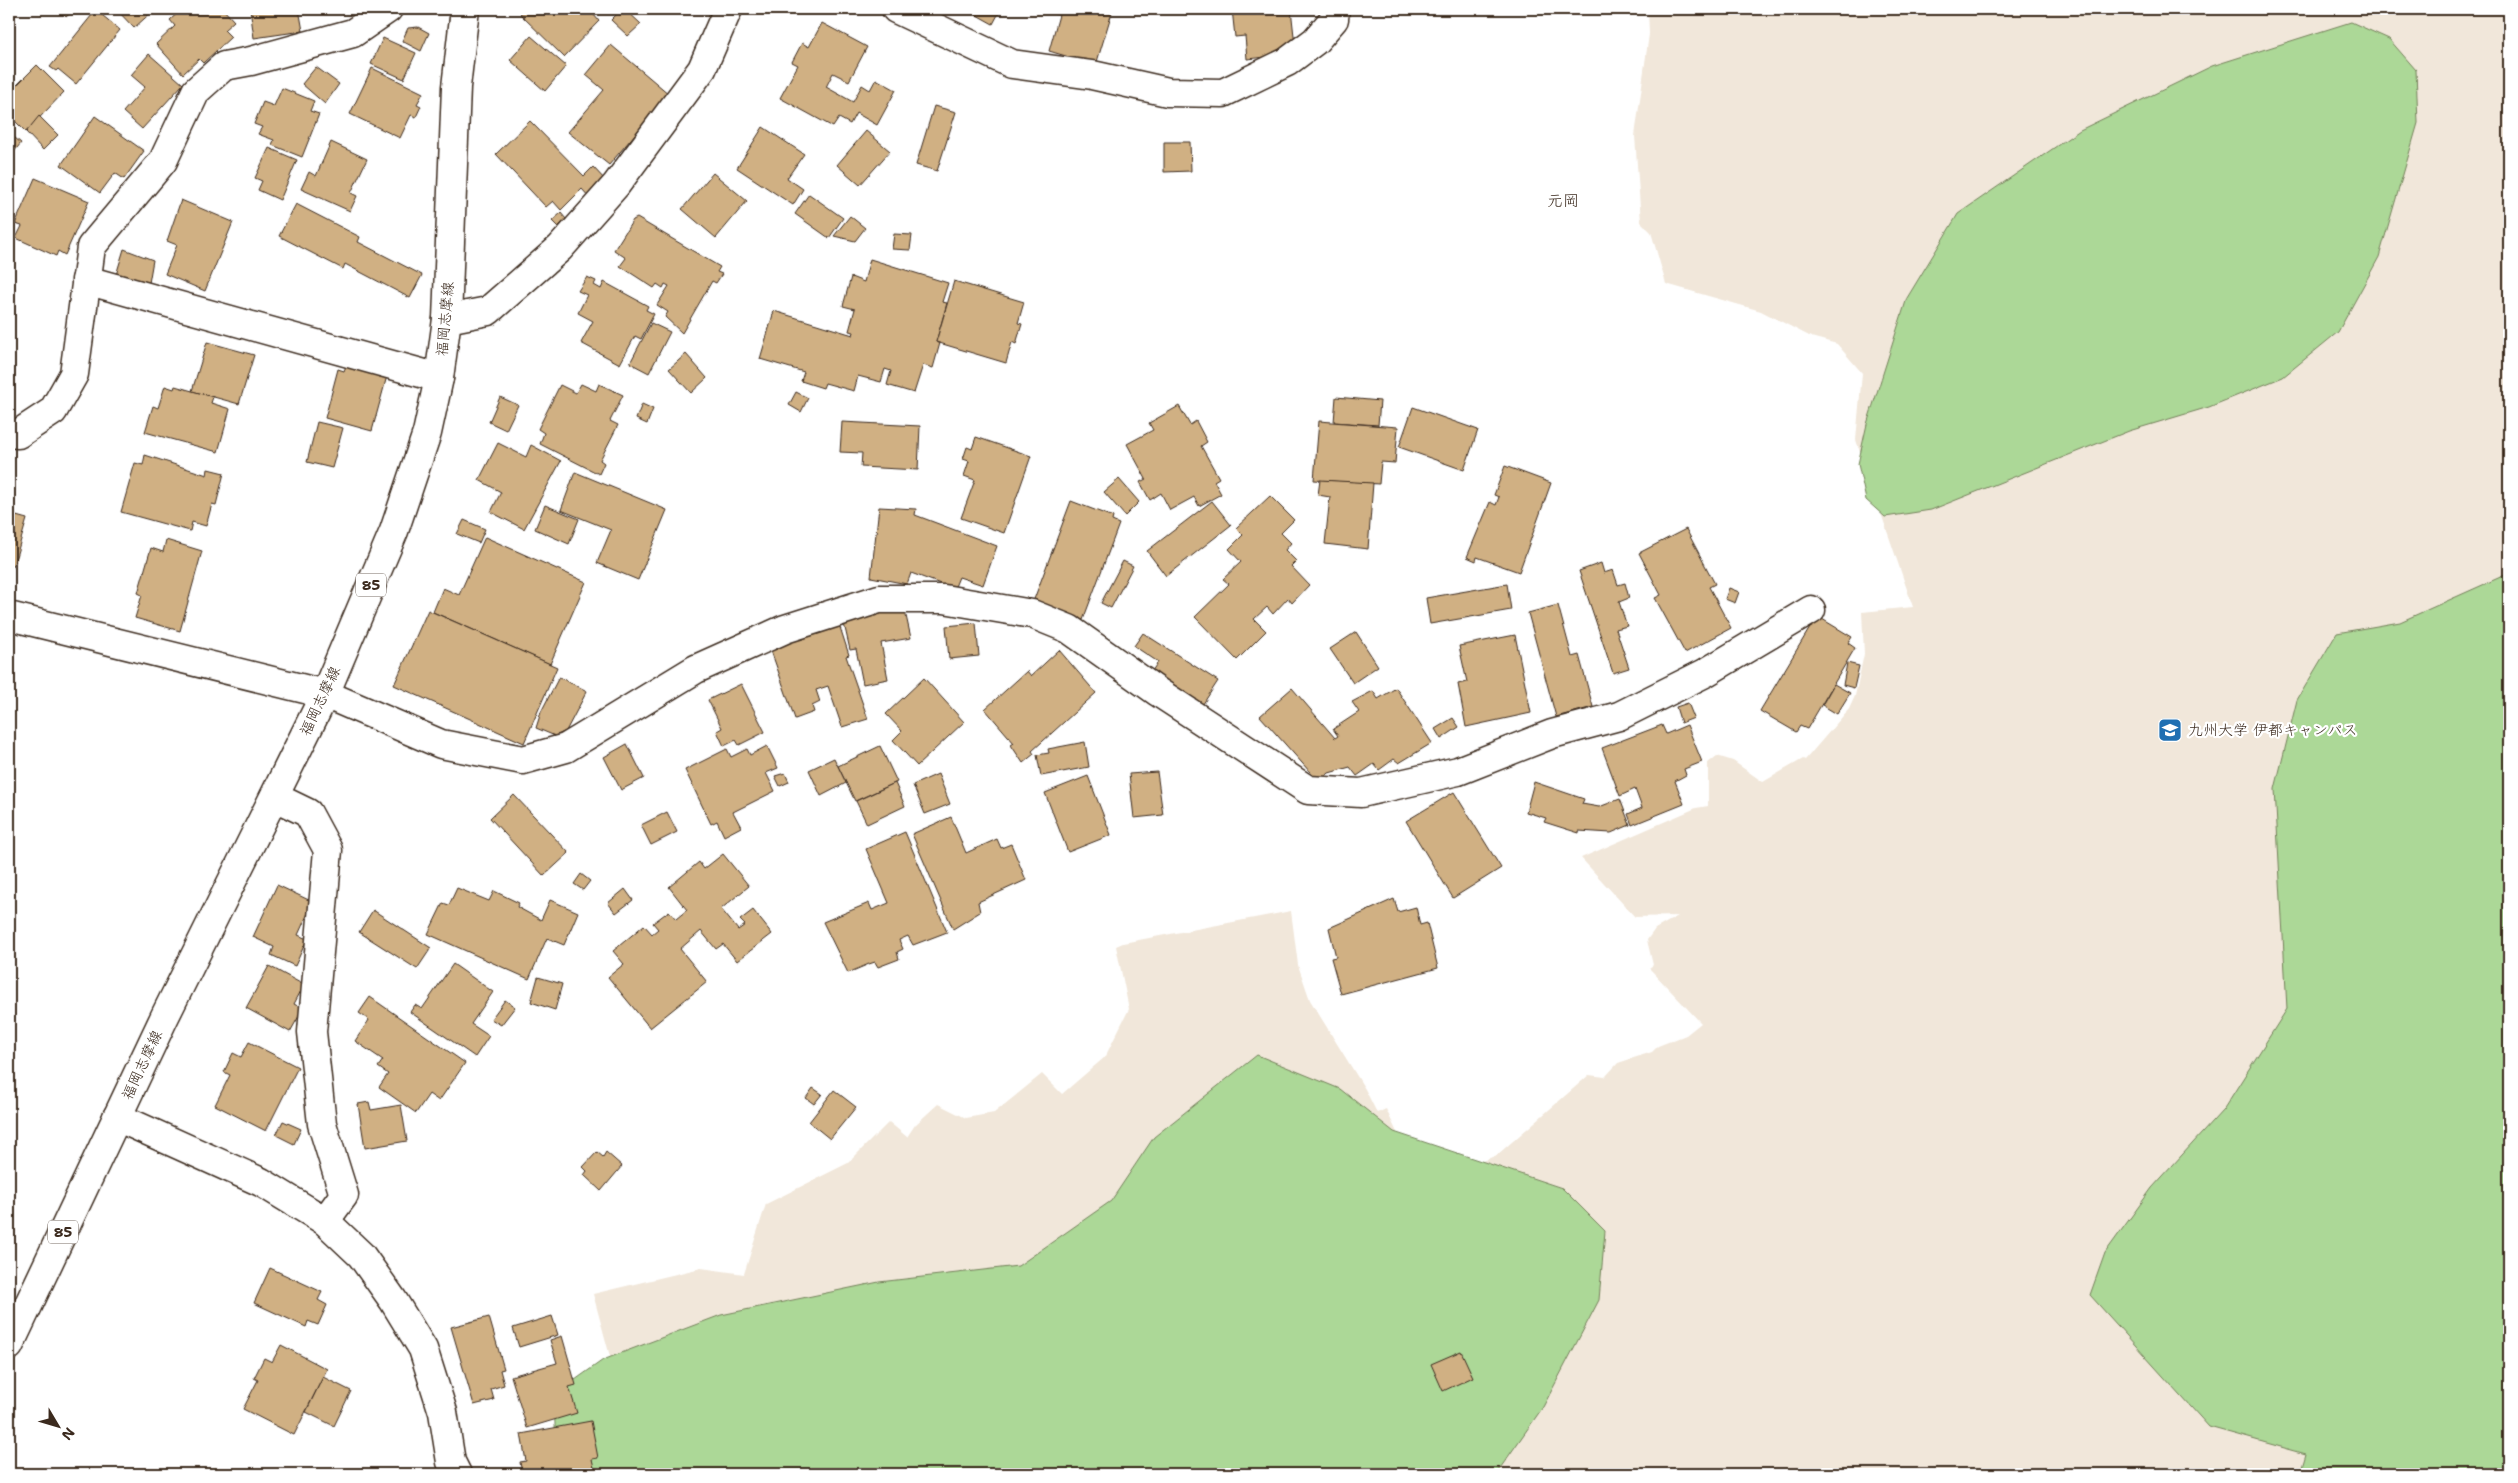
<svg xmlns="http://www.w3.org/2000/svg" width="2518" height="1483" font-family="'Shantell Sans','Klee One',sans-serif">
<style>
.built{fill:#f1e7da}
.green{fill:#acd897;stroke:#74815a}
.building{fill:#d0b083;stroke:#3b2a1e}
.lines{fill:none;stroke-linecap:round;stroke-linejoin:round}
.minor-casing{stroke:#3b2a1e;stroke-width:31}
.primary-casing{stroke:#3b2a1e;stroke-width:31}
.minor{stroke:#fff;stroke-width:28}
.primary{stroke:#fff;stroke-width:28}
.labels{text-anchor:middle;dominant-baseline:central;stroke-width:4.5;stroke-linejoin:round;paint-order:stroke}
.shield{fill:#fff;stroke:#766a62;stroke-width:1}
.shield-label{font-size:14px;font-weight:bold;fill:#3b2a1e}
.street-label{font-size:15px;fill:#3b2a1e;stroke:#fff}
.poi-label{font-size:15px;fill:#3b2a1e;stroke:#fff;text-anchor:start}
.neighbourhood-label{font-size:16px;fill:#3b2a1e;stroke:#fff}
</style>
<rect width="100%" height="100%" fill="#fff"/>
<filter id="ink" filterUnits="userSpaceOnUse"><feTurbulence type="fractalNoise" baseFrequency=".02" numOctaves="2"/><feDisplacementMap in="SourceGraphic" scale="10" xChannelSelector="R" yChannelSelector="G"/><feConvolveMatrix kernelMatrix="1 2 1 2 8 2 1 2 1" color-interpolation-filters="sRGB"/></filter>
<g filter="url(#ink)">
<polygon class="built" points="1648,9 2509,9 2509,1474 642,1474 593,1294 701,1268 744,1274 766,1204 848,1163 889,1122 907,1137 915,1125 938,1104 966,1118 994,1113 1042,1074 1062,1094 1105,1057 1129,1009 1116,946 1123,943 1291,911 1298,965 1310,1000 1365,1089 1377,1113 1386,1109 1422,1186 1497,1155 1589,1075 1605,1077 1618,1063 1652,1052 1658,1046 1686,1035 1701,1023 1649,968 1653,965 1647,940 1655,929 1678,916 1635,917 1581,858 1696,808 1708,806 1708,763 1717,756 1733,761 1763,782 1803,759 1805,760 1849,709 1855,696 1864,654 1862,612 1913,607 1856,440 1862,373 1837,344 1811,337 1761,311 1666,284 1651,232 1641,222 1635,136 1649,34"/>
<g class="green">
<polygon points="2351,22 2389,39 2416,70 2418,123 2379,257 2338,332 2283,377 2209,407 2129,431 1931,510 1885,517 1866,500 1858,464 1867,424 1907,298 1958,214 2080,130 2212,66"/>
<polygon points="2505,575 2509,575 2509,1474 2300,1474 2306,1454 2209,1427 2090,1295 2105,1253 2152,1188 2223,1110 2287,1009 2275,789 2297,700 2337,633 2400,622"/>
<polygon points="1257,1055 1340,1089 1394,1132 1562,1188 1605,1231 1599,1300 1543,1407 1496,1474 568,1474 556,1454 554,1395 603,1360 721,1315 879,1282 1018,1266 1111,1201 1154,1137"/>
</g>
<g class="building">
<polygon points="59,9 75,9 66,17"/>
<polygon points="116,9 155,9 134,28"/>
<polygon points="182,9 223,9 234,21 224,30 231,37 203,63 199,59 183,74 156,44 175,26 170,20"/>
<polygon points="250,9 299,9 303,31 254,38"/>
<polygon points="526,9 589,9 599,21 564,57 520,14"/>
<polygon points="622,9 625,9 641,24 628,36 611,20"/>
<polygon points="966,9 1001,9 993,24"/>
<polygon points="1038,9 1113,9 1096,65 1049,51 1059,15"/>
<polygon points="1232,9 1291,9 1296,54 1247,59 1245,36 1235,37"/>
<polygon points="96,10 120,30 76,84 58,69 56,71 50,67"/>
<polygon points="822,23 867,47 849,81 833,73 826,87 853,102 862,85 870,90 876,79 896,90 877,125 856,113 850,124 839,118 833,127 780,98 798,65 792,62 802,43 809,47"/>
<polygon points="418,27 429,33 421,51 402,41 408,28"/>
<polygon points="531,36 566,66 545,91 510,60"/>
<polygon points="383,38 416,53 404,79 371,64"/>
<polygon points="611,45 669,94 609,165 568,132 604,90 586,75"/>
<polygon points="149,54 183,84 142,129 123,112 145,87 131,75"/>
<polygon points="37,65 64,92 26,132 9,115 9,93"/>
<polygon points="316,67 339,84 325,104 302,84"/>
<polygon points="372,68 423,93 417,104 421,106 416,117 411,115 400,138 350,114"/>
<polygon points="282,88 314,101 310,111 319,114 302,157 272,145 274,140 258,134 262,127 254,124 263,102 274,106"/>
<polygon points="934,106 956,112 937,171 916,165"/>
<polygon points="39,116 58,135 43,150 26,132"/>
<polygon points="95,116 144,151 124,179 115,173 100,193 61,165"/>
<polygon points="530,121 584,176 593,167 606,181 590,198 582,189 561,210 553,201 546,207 496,154"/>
<polygon points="763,127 804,154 787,178 803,189 793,205 737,168"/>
<polygon points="866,131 890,151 860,185 837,165"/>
<polygon points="9,133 21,143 9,158"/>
<polygon points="331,142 367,159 351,193 357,196 350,211 301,189 309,172 316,176"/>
<polygon points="1164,142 1190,142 1191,171 1164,172"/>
<polygon points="269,148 297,160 280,200 258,190 262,181 255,178"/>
<polygon points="713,173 747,201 716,238 682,209"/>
<polygon points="35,178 89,201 65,255 58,251 56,256 16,238 22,226 15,224"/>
<polygon points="809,194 843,218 829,238 795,214"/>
<polygon points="181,200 233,222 205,291 165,274 177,245 167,241"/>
<polygon points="296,204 360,237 358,242 422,275 410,298 345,264 343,269 279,236"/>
<polygon points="561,213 566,219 558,227 552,221"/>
<polygon points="850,216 865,228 855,241 834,236"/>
<polygon points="637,218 720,267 717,272 722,274 716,283 712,281 682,333 665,317 668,312 657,305 669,286 665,284 663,288 657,284 654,288 620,266 626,258 614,250 633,220"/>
<polygon points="894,234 912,235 910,250 892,249"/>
<polygon points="124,249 153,260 149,283 116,275"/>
<polygon points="870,259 948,283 942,302 947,303 936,342 940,343 933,368 923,365 914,393 887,385 891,371 885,369 881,382 858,376 854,391 825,383 823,388 801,381 804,372 760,359 774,311 853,335 854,332 849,331 855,309 843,306 851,277 864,282"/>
<polygon points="587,277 596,281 594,285 601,289 604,282 648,306 646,310 654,314 641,339 635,336 620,364 581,343 593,321 578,313 587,295 578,291"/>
<polygon points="954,281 1024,302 1018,323 1022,324 1016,344 1012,342 1006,363 936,342"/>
<polygon points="651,323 670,332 649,373 630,363"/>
<polygon points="207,342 254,355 239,404 192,391"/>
<polygon points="686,354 707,378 691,393 669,369"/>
<polygon points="346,366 387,376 372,431 325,418 338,369 344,371"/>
<polygon points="581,384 596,391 599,384 623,395 610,421 618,425 600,460 604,463 599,474 540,444 544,433 538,429 560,385 576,393"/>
<polygon points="165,386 174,389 175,386 213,397 211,403 230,409 218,452 145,432 153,406 158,408"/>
<polygon points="796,392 808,398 801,412 789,405"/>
<polygon points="500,397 518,405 506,430 489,422"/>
<polygon points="1336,397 1380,401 1378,425 1334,422"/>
<polygon points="642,404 653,409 647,424 636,419"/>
<polygon points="1179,406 1190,425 1196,421 1207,442 1201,446 1219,478 1214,481 1221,494 1199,506 1194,497 1170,510 1161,493 1150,500 1140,482 1146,479 1127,444 1153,430 1149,423"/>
<polygon points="1413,407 1478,430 1464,470 1399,447"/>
<polygon points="1319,421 1398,427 1395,463 1381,462 1379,484 1314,480"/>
<polygon points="317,422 343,428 332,468 307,462"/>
<polygon points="842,422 920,426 918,470 861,467 862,453 840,452"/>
<polygon points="976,437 1031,456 1004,533 961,518 975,480 964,476 969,461 963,459 967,447 972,449"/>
<polygon points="498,443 526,457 531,445 561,461 524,529 491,512 501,492 479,480"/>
<polygon points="145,455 207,475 208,469 224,473 216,505 212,504 206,526 192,522 190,531 121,512 135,463 143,465"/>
<polygon points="1505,466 1551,483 1519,572 1477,557 1476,561 1467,557 1490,502 1496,505 1499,497 1494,495"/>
<polygon points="575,472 667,510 638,580 597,563 611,530 561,510"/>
<polygon points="1119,479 1139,502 1125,516 1104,492"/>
<polygon points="1320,480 1373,483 1368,549 1325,544 1330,497 1318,495"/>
<polygon points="1270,496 1294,520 1281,533 1291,543 1285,550 1296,561 1291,566 1309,585 1292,603 1288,598 1273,614 1267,607 1254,619 1266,631 1237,660 1195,617 1229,584 1223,579 1241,562 1229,549 1243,535 1236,528"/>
<polygon points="1071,501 1113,517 1112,521 1119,524 1083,620 1033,602"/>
<polygon points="1212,501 1231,525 1166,576 1147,551"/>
<polygon points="545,505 579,519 569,544 535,529"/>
<polygon points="879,507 916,509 915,515 997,546 983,585 959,577 954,589 911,573 907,584 871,577"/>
<polygon points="9,514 27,519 13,567 9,566"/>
<polygon points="464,520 485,529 479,543 457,534"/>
<polygon points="1686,529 1715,584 1709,587 1731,628 1685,653 1655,598 1661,595 1639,553"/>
<polygon points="485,537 586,582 550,664 433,612 443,588 459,595"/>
<polygon points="166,540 202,551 180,631 135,618 142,595 138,593 151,548 163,552"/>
<polygon points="1123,561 1133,566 1111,608 1101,603"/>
<polygon points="1601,563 1604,573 1613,570 1618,585 1625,583 1629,598 1619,602 1627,626 1616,629 1629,668 1613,673 1579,571"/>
<polygon points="1507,584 1511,610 1430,624 1426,598"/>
<polygon points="1729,588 1739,592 1735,603 1725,599"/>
<polygon points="1558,605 1572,657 1579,655 1593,707 1556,717 1528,613"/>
<polygon points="904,607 911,638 881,643 888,679 863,684 856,649 850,650 843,619"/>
<polygon points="428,610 557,667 524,743 394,685"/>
<polygon points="1817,616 1852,637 1848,643 1855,648 1807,729 1800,726 1796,732 1760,711"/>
<polygon points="838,621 849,655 846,656 868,719 842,727 828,686 816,690 820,702 812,706 814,712 795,719 769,645"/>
<polygon points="976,623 979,656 949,659 946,626"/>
<polygon points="1356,632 1378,666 1353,683 1330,649"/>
<polygon points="1143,633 1218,681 1201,707 1150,674 1158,662 1134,646"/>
<polygon points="1515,635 1531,713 1466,727 1458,684 1467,682 1459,646"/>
<polygon points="1059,650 1096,693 1032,751 1034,754 1023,763 1011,745 1014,743 985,709 1027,671 1031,676"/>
<polygon points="1847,663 1859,666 1854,688 1843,685"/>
<polygon points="559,677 587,691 566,731 555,736 536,728 541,712"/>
<polygon points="924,678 964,722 917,766 893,740 902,731 886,714"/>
<polygon points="741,684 765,732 739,745 736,740 724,746 717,731 722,728 708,700"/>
<polygon points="1834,684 1850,693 1837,714 1822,705"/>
<polygon points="1292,688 1335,738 1338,736 1333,729 1359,712 1352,702 1373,691 1378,699 1396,688 1432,743 1399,763 1394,759 1379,770 1374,764 1357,776 1350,767 1329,773 1319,782 1260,716"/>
<polygon points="1688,703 1694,718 1681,723 1676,707"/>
<polygon points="1453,718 1459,727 1441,739 1435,729"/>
<polygon points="1662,725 1666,734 1687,725 1702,762 1684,769 1686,775 1675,781 1684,804 1632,825 1628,814 1642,808 1635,789 1620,796 1602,748"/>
<polygon points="1085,742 1089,767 1041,776 1037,755 1049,753 1048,749"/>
<polygon points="627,744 644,778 621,790 604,757"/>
<polygon points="767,746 778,768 766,773 775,791 733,812 741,827 724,836 717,821 711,824 685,770 727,749 731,757 747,749 750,755"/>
<polygon points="880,746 897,782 855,801 838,766"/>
<polygon points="834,758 846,783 821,796 809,770"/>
<polygon points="1157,772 1163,815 1134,818 1129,774"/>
<polygon points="785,773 789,782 780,786 775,776"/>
<polygon points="938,774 950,804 925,814 913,785"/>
<polygon points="1088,776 1111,835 1068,852 1045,793"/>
<polygon points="1534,782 1584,799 1582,804 1599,807 1620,799 1630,825 1611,833 1579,831 1579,833 1544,822 1546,818 1526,812"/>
<polygon points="895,783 905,806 867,824 856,801"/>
<polygon points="1454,792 1501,868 1453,898 1406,821"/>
<polygon points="514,795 569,853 544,876 490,818"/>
<polygon points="667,812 677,832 651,845 641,825"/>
<polygon points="951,817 966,853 997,839 1001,848 1011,844 1026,880 978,902 980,912 953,929 912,834"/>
<polygon points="905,832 947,932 913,945 908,936 899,940 903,949 897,952 899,959 878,967 875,962 869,964 848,973 823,922 869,903 872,910 889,903 866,849"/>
<polygon points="723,854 749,886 721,909 738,930 745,925 740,920 753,910 772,934 737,961 723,944 716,949 701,931 680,949 707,982 650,1028 608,977 624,964 613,951 644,925 652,934 658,929 653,923 669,911 676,919 687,910 669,887 699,862 704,869"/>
<polygon points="581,874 590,881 583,890 574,884"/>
<polygon points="277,885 313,902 298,935 307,939 295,966 271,955 274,947 253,937"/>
<polygon points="457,888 489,901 494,891 519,903 517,907 541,920 550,900 578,912 564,945 547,938 529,979 428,934 443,903 449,905"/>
<polygon points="625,889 633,900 616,913 608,903"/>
<polygon points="1394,899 1398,912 1416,907 1420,925 1427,923 1438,968 1341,994 1331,958 1336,957 1329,928"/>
<polygon points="373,910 431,948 417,969 359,932"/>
<polygon points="453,964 493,992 471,1024 489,1036 475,1057 410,1012 415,1005 422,1009"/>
<polygon points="269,966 304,985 294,1004 303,1009 290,1032 246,1008"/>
<polygon points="538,977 562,984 555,1010 531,1002"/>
<polygon points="370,997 465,1063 439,1101 429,1094 416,1113 379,1087 388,1074 378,1067 383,1060 355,1041 369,1020 359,1013"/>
<polygon points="505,1000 515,1007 501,1025 491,1019"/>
<polygon points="249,1042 298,1067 266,1131 215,1105 230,1075 224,1072 233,1053 241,1057"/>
<polygon points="813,1088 822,1094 814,1104 806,1098"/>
<polygon points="834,1090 856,1107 830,1139 809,1122"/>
<polygon points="369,1102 371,1110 401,1105 407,1141 365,1148 358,1104"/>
<polygon points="283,1121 301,1129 294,1144 276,1135"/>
<polygon points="597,1152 603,1157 606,1152 622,1166 601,1191 584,1175 587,1171 583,1167"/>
<polygon points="270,1268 322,1292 318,1300 327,1305 318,1325 308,1321 306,1327 254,1303"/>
<polygon points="552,1316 558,1335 519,1347 513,1328"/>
<polygon points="489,1317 504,1369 500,1370 504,1385 491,1389 494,1400 474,1405 451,1327"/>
<polygon points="562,1336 576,1385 569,1387 577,1413 527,1428 511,1376 557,1363 550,1340"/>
<polygon points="281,1345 327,1369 294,1435 243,1409 258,1380 254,1378 264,1358 272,1362"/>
<polygon points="1461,1351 1473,1377 1443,1391 1431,1364"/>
<polygon points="323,1377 351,1391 334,1426 306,1412"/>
<polygon points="591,1421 598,1458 592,1459 595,1472 586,1474 522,1474 520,1462 526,1461 521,1434"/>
</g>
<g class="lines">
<g class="minor-casing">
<g id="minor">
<polyline points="896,9 1012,64 1092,75 1168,92 1223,93 1287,62 1315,41 1334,19 1335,9"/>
<polyline points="86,280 439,378"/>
<polyline points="447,319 488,311 560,248 616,185 702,69 728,9"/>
<polyline points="9,433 18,434 53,411 74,374 91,247 163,161 196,91 224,66 251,61 353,33 388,9"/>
<polyline points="9,616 325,694 441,744 523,760 566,748 696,669 785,629 879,599 944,599 1032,614 1069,629 1158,692 1308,790 1361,793 1458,771 1552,734 1619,716 1705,673 1811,610"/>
<polyline points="275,797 308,813 328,850 312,1032 322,1124 344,1195 325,1221"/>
<polyline points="117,1117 261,1182 325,1221 361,1255 393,1300 423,1349 443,1412 451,1462 457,1474"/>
</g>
</g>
<g class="primary-casing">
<polyline id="primary" points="9,1346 165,1016 325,694 394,531 427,433 439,378 447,319 456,87 465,9"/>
</g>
<use href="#minor" class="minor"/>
<use href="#primary" class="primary"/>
</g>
</g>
<defs>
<g id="university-square" transform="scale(1.25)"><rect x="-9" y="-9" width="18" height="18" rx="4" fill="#1f6fb2" stroke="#fff"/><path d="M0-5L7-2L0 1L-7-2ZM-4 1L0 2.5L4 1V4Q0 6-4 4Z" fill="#fff"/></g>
</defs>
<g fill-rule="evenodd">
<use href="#university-square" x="2170" y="730"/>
</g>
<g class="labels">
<g class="shield">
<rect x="356" y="573.5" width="30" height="23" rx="4"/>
<rect x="48" y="1220.5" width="30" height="23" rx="4"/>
</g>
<g class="shield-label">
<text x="371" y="585">85</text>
<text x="63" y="1232">85</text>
</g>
<g class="street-label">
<text transform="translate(445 319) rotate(-85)">福岡志摩線</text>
<text transform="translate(320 701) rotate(-65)">福岡志摩線</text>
<text transform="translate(142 1065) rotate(-65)">福岡志摩線</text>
</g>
<g class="poi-label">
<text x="2188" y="730">九州大学 伊都キャンパス</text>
</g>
<g class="neighbourhood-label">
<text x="1563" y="200">元岡</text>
</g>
</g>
<rect width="2518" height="1483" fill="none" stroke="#fff" stroke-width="30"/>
<rect x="15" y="15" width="2488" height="1453" fill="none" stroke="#3b2a1e" stroke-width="2" filter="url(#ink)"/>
<g transform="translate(58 1426) rotate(128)" stroke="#ffffff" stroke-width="4" paint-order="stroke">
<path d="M0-4L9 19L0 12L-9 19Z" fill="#3b2a1e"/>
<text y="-8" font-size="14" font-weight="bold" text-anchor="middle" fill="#3b2a1e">N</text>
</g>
</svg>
